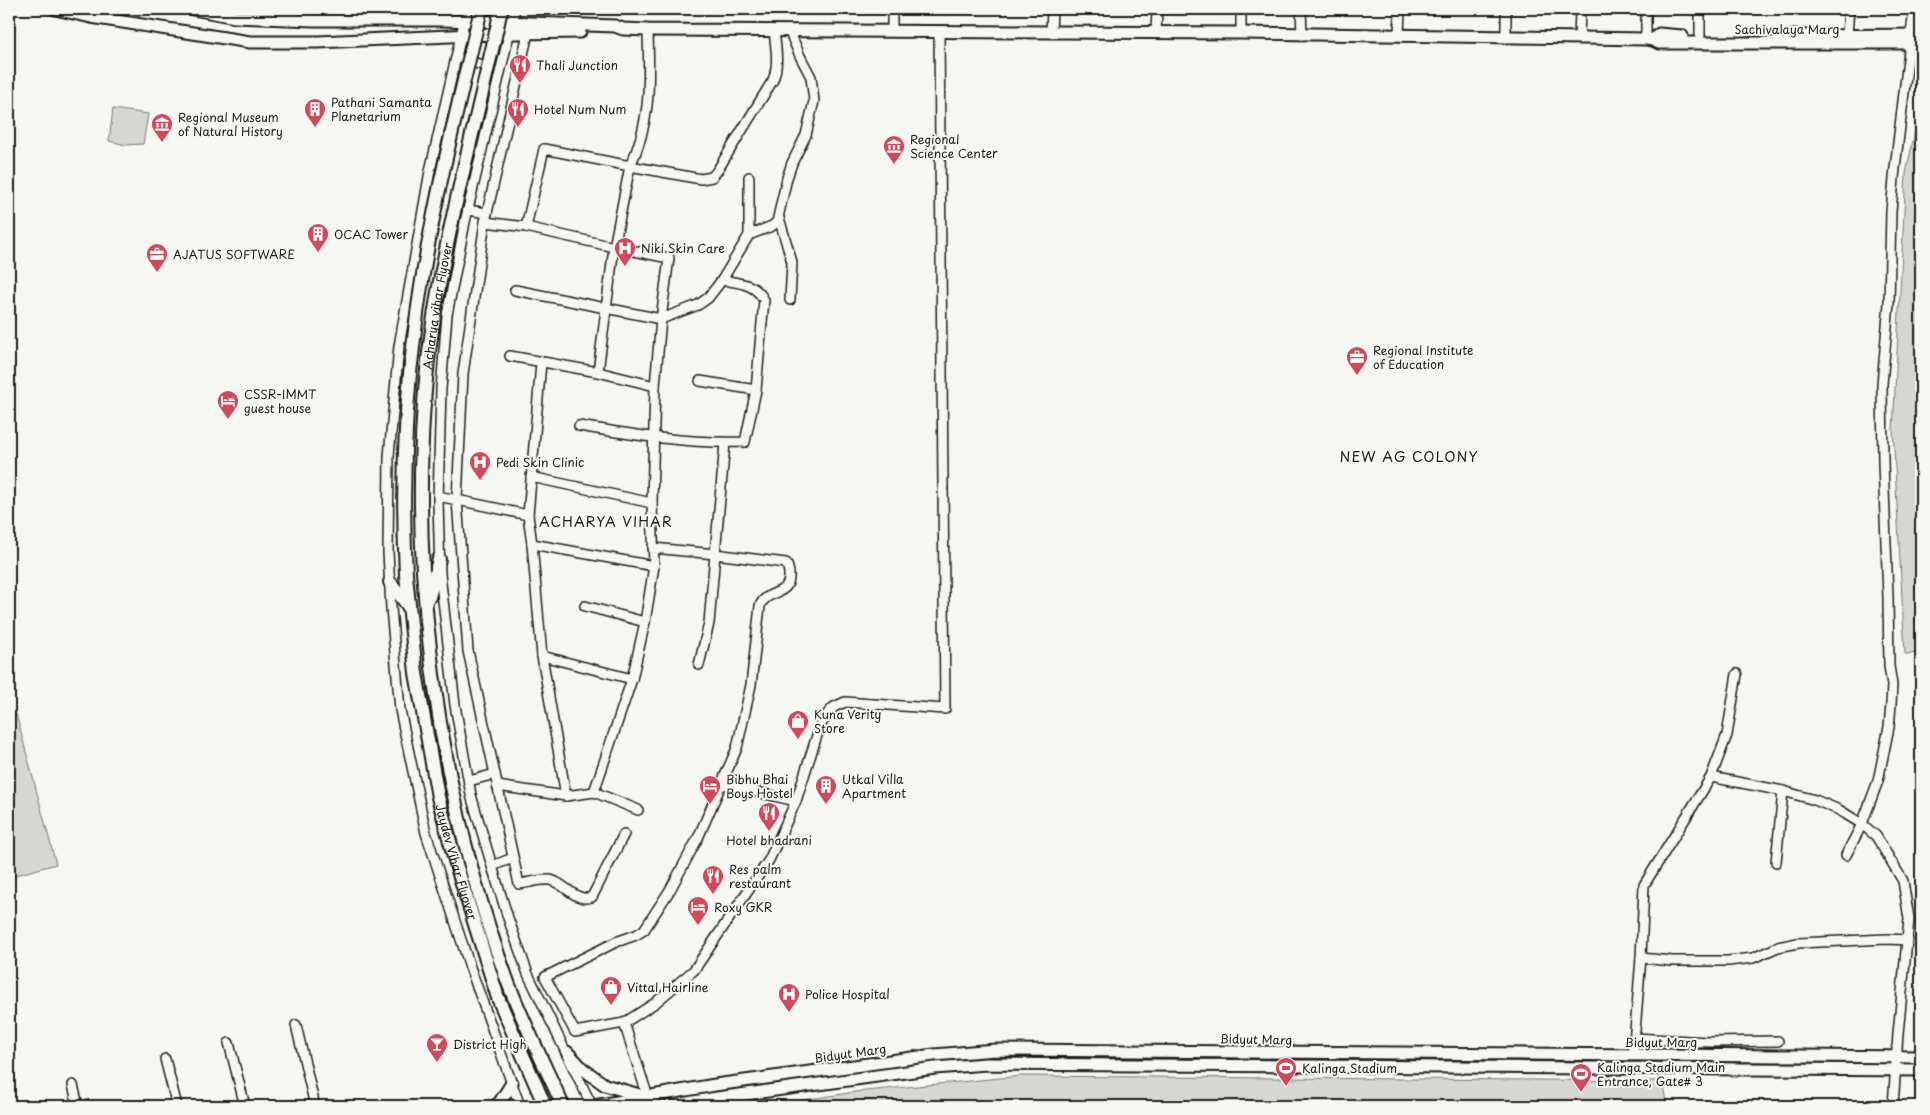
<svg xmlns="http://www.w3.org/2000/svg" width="1930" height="1115" font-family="'Playpen Sans',sans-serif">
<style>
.green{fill:#d6d6d2;stroke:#797977}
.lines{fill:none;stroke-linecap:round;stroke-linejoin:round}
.minor-casing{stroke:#1c1c1c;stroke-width:12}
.major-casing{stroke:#1c1c1c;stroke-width:15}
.highway-casing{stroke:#1c1c1c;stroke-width:16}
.minor{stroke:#f6f6f2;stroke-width:9}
.major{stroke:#f6f6f2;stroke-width:11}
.highway{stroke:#f6f6f2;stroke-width:12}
.highway-bridge-casing{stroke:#1c1c1c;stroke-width:16;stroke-linecap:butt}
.highway-bridge{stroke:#f6f6f2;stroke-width:12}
.labels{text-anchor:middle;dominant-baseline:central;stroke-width:4;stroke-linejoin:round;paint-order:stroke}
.street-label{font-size:12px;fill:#1c1c1c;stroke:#f6f6f2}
.poi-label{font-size:12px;fill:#1c1c1c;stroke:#f6f6f2;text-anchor:start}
.neighbourhood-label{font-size:14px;letter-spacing:1px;fill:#1c1c1c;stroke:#f6f6f2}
</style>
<rect width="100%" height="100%" fill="#f6f6f2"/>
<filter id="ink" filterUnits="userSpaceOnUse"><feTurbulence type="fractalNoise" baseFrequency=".02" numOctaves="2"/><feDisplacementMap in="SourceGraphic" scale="10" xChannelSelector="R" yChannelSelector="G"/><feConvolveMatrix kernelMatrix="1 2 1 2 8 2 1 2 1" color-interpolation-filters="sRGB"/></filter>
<g filter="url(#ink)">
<g class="green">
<polygon points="1921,102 1921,653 1905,654 1893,430 1906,173"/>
<polygon points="113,109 148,114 143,144 126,145 109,141"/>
<polygon points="16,714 56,864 9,877 9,716"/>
<polygon points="1021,1076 1662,1081 1667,1106 766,1106 855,1092"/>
</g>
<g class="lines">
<g class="minor-casing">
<g id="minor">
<polyline points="467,9 430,171 399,346 389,456 388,552 391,608 400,710 426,833 471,970 520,1106"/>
<polyline points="515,9 465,222 447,315 441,389 438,501 440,574 455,705 471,795 492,866 508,918 528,974 592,1106"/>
<polyline points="892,9 892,31"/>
<polyline points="1241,9 1241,33"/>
<polyline points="1301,9 1302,35"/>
<polyline points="1700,9 1700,36"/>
<path d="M 648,30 C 649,80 652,120 630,166 L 701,179 L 712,177 L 717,171 L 773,80 C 779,64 776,48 774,31"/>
<path d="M 528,33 L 485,222 L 463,374 L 457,500 L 468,651 L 519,884 C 528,883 541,879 550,880 C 565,883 576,903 592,897 L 624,834"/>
<polyline points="1051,33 1052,9"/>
<polyline points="1156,33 1157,9"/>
<polyline points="1399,35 1400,9"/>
<polyline points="1847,35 1849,9"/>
<polyline points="1506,38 1506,9"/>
<polyline points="1579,39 1580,9"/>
<polyline points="1646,39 1646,9"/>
<polyline points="463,59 491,68"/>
<polyline points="468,210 487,213"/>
<polyline points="779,218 792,262 790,300"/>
<polyline points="485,222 526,227 614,247 598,372 510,356"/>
<polyline points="526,227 544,149 630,166 614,247 669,258 661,319 655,386"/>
<polyline points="749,235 772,226 777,222 787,178 792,163 806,135 814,101 811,77 800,56 789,30"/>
<polyline points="515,290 661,319 698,305 708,298 722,280 749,235 749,177"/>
<polyline points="700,381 756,390"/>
<path d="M 579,426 C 634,435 689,444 745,442 L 756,390 L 764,300 C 755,283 739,283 722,280"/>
<polyline points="531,477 652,503"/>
<polyline points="438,496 528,515 532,544 654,566"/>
<polyline points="528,515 541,363"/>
<polyline points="532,544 542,656 566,796"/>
<polyline points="653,548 715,554 725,443"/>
<polyline points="585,606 645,622"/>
<polyline points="542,656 632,679"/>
<path d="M 699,665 L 709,623 L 715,554 L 786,563 C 788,567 789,570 789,574 C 791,597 767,588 760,606 L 751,685 L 737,748 L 698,838 L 670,890 L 644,930 L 636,935 L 616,942 L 545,977 L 575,1032 L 624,1023 L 655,1003 L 694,970 L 769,860 L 796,801 L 820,726 L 829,712 L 834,707 L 845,702 L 945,709 L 939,32"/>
<polyline points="1711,777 1783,791 1815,800 1839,810 1862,824 1876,836 1903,881 1909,919 1898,1034 1893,1106"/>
<polyline points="469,781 495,774"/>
<polyline points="722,784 796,801"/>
<polyline points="497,786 566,796 594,792 638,810"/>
<polyline points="594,792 632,679 645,622 654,566 652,503 655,386 598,372"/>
<polyline points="1846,855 1862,824 1878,781 1889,727 1891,705 1892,685 1889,666 1888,597 1883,462 1882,384 1889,303 1891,211 1895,168 1914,9"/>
<polyline points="1776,862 1783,791"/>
<polyline points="492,866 513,858"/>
<polyline points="1641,958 1672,961 1728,961 1753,958 1778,947 1798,943 1887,939 1908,940"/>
<polyline points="624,1023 648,1097"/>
<polyline points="296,1025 315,1106"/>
<polyline points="1634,1038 1709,1042 1778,1041"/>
<polyline points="229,1043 245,1106"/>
<polyline points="1633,1055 1641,958 1644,885 1711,777 1727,735 1737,674"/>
<polyline points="165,1059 177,1106"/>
<polyline points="73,1085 78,1106"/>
</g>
</g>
<g class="major-casing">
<g id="major">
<polyline points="55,9 91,17 250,42 318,42 516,33 580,32"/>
<polyline points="193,9 235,17 314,20 444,20 615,26 623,29 648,30 1241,33 1646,39 1653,40 1659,43 1921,43"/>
<polyline points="1793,36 1921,35"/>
<polyline points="1653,40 1659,34 1682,36"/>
<polyline points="567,1052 583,1069 605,1085 643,1096"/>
<polyline points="495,1106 500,1102 512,1083"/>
<polyline points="594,1106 715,1085 934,1055 995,1050 1921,1057"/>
<polyline points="670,1106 717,1098 935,1068 986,1064 1921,1070"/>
</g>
</g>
<g class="highway-casing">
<g id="highway">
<path d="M 423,571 C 432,712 460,853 509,985 C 525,1026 545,1066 563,1106"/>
<path id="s1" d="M 406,575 L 416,673 L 438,797 L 456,864 L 498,998 L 545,1106"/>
<polyline points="390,582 409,607"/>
<polyline points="429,597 439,559"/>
</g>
</g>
<use href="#minor" class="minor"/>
<use href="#major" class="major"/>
<use href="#highway" class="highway"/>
<g class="highway-bridge-casing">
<g id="highway-bridge">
<path id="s2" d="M 423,571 C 419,493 420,415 431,337 C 446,226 478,118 501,9"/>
<path d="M 406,575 C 402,494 404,412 415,330 C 428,222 456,115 481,9"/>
</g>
</g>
<use href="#highway-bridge" class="highway-bridge"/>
</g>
</g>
<defs>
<g id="restaurant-pin" transform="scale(1.125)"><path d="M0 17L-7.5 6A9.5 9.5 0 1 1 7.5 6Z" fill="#d1495b" stroke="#f6f6f2"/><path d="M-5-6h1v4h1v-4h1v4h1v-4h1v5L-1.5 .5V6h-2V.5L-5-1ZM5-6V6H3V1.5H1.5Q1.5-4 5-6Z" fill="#fff"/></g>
<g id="building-pin" transform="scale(1.125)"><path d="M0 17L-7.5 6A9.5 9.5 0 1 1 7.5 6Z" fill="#d1495b" stroke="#f6f6f2"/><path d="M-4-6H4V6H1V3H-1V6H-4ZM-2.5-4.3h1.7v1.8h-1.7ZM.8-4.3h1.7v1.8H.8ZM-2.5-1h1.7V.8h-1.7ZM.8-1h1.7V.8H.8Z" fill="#fff"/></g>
<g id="museum-pin" transform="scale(1.125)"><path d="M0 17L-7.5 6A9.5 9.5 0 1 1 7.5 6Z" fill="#d1495b" stroke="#f6f6f2"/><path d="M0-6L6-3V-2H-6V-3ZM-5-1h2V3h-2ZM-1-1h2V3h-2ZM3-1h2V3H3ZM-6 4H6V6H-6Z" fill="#fff"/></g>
<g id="hospital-pin" transform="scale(1.125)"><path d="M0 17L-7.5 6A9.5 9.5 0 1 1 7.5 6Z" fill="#d1495b" stroke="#f6f6f2"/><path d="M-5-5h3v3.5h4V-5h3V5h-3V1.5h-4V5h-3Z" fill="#fff"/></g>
<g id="office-pin" transform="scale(1.125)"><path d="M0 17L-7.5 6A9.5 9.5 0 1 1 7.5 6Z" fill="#d1495b" stroke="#f6f6f2"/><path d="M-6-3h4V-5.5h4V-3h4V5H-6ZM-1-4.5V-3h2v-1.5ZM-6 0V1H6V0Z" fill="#fff"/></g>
<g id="hotel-pin" transform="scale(1.125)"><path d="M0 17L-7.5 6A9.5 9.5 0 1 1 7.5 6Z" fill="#d1495b" stroke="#f6f6f2"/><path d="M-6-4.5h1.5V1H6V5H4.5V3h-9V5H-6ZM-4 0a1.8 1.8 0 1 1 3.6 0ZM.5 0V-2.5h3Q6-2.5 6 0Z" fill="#fff"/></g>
<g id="shop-pin" transform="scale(1.125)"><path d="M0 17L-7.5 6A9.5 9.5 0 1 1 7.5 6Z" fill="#d1495b" stroke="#f6f6f2"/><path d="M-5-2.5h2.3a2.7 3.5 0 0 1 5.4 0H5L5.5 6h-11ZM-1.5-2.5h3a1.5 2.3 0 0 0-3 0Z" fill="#fff"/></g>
<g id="bar-pin" transform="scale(1.125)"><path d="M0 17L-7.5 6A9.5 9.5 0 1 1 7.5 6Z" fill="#d1495b" stroke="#f6f6f2"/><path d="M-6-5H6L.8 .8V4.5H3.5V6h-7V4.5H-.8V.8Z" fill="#fff"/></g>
<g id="stadium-pin" transform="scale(1.125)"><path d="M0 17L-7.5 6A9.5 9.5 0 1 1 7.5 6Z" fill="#d1495b" stroke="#f6f6f2"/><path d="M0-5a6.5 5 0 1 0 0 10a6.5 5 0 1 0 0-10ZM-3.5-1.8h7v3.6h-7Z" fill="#fff"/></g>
</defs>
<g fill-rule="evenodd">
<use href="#restaurant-pin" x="520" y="65"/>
<use href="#building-pin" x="315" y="109"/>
<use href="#restaurant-pin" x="518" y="109"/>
<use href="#museum-pin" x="162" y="124"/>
<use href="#museum-pin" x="894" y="146"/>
<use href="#building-pin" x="318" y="234"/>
<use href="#hospital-pin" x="625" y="248"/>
<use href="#office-pin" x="157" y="254"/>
<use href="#office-pin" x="1357" y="357"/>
<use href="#hotel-pin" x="228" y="401"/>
<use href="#hospital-pin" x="480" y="462"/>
<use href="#shop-pin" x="798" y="721"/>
<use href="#hotel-pin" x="710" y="786"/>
<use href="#building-pin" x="826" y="786"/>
<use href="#restaurant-pin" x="769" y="813"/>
<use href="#restaurant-pin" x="713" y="876"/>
<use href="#hotel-pin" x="698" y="907"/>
<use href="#shop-pin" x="611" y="987"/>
<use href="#hospital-pin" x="789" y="994"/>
<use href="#bar-pin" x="437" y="1044"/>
<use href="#stadium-pin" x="1286" y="1068"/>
<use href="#stadium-pin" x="1581" y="1074"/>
</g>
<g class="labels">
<g class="street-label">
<text x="1787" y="29">Sachivalaya Marg</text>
<text stroke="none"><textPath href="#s2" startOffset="266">Acharya vihar Flyover</textPath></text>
<text stroke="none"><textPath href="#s1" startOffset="292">Jaydev Vihar Flyover</textPath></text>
<text transform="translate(1256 1039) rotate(1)">Bidyut Marg</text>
<text x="1661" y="1042">Bidyut Marg</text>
<text transform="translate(850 1053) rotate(-8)">Bidyut Marg</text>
</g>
<g class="poi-label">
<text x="536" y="65">Thali Junction</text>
<text x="331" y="102">Pathani Samanta<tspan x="331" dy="14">Planetarium</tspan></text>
<text x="534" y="109">Hotel Num Num</text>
<text x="178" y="117">Regional Museum<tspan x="178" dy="14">of Natural History</tspan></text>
<text x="910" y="139">Regional<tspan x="910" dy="14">Science Center</tspan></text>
<text x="334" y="234">OCAC Tower</text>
<text x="641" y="248">Niki Skin Care</text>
<text x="173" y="254">AJATUS SOFTWARE</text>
<text x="1373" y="350">Regional Institute<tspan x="1373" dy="14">of Education</tspan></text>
<text x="244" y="394">CSSR-IMMT<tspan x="244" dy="14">guest house</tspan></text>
<text x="496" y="462">Pedi Skin Clinic</text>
<text x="814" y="714">Kuna Verity<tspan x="814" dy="14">Store</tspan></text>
<text x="726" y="779">Bibhu Bhai<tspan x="726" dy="14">Boys Hostel</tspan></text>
<text x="842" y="779">Utkal Villa<tspan x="842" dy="14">Apartment</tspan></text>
<text x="769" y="840" text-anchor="middle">Hotel bhadrani</text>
<text x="729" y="869">Res palm<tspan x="729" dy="14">restaurant</tspan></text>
<text x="714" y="907">Roxy GKR</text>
<text x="627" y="987">Vittal Hairline</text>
<text x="805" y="994">Police Hospital</text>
<text x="453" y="1044">District High</text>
<text x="1597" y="1067">Kalinga Stadium Main<tspan x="1597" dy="14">Entrance, Gate# 3</tspan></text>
<text x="1302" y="1068">Kalinga Stadium</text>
</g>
<g class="neighbourhood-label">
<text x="1409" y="456">NEW AG COLONY</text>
<text x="606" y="521">ACHARYA VIHAR</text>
</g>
</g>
<rect width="1930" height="1115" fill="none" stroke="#f6f6f2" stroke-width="30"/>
<rect x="15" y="15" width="1900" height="1085" fill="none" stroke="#1c1c1c" stroke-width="2" filter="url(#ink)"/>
</svg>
